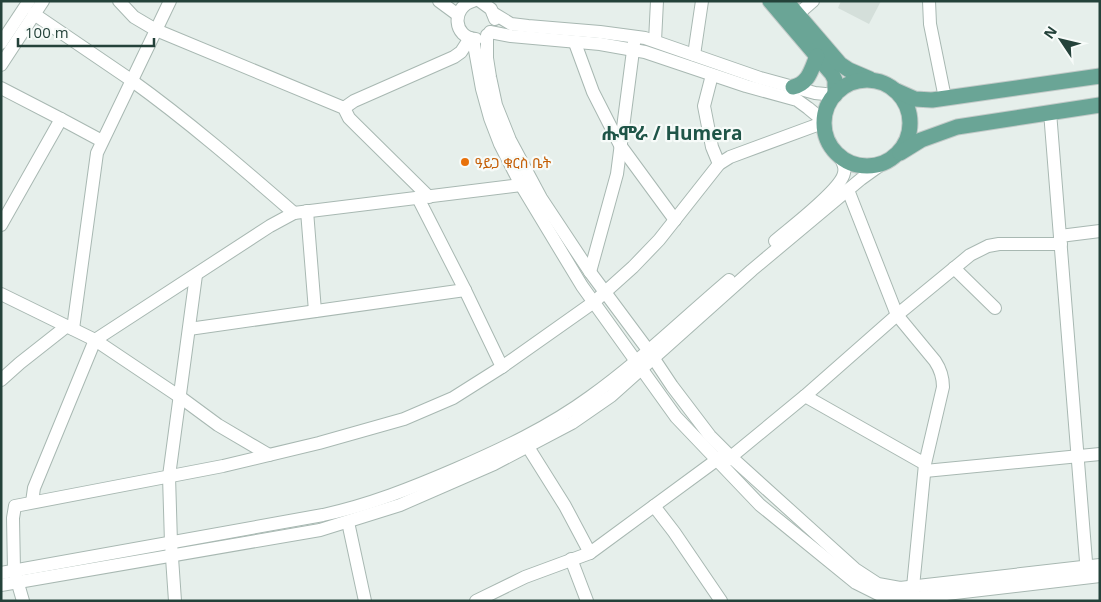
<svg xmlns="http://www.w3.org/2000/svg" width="1101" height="602" font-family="'Open Sans','Noto Sans Ethiopic',sans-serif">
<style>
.built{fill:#d4dfda}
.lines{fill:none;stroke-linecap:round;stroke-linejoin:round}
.minor-casing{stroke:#a8b8b2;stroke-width:14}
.major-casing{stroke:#c2cac8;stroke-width:17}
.minor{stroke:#fff;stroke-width:12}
.major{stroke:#6aa596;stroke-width:15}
.food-dot{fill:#e8710a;stroke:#f7fbf9;stroke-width:2}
.labels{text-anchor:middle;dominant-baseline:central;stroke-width:4.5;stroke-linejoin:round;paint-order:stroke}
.food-label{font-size:14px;fill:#c56008;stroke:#f7fbf9;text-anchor:start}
.district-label{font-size:19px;font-weight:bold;fill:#1f5548;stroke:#f7fbf9}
</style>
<rect width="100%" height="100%" fill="#e6efeb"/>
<polygon class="built" points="841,1 881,1 869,24 838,8"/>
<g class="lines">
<g class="minor-casing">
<g id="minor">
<polyline points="119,1 134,17 156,30 344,108 349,118 357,126 429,197"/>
<polyline points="439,1 458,15"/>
<path d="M 473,1 C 451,7 453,38 476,39"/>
<polyline points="480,1 491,9 495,19"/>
<polyline points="929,1 930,24 945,98"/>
<polyline points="493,13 511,24 528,26 600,32 645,38 760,78 815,93 835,95"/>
<path d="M 34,14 C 66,36 99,58 131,80 C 188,121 241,167 294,213"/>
<polyline points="798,14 813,1"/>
<polyline points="487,35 487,58 490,77 496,105 510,140 541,198 590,272 648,350 672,386 710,436 731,457 855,569 878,584 900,588 1100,565"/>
<polyline points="473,39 482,89 490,118 500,144 521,185 582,286 676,417 760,505 856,583 882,596 899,598 921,597 1100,576"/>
<polyline points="655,41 657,1"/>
<polyline points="1,43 29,1"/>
<polyline points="575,43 593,92 620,145 675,220"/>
<polyline points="694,55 702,1"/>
<polyline points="1,65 43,1"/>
<polyline points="712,75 704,106 712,147 719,164"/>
<polyline points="1,88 61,119 102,141"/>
<polyline points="344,108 354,101 454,57 461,52 470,38"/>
<polyline points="1050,112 1087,574"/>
<path d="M 848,190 L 897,315 L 935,361 C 941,370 943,377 943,387 L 925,464 L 913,587 L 913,595"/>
<polyline points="418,198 465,290 502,367"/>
<polyline points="307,211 315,311"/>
<polyline points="1,225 61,119"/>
<polyline points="1060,236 1100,231"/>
<path d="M 775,241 C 790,228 841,190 844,173 C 846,167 842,161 839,155"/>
<polyline points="954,268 995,308"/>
<polyline points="590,272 617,174 634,43"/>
<polyline points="1,294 95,340 180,397 218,425 269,455"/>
<polyline points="73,329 97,153 170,1"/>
<polyline points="189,329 465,290"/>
<polyline points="1,380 20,363 67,326"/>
<polyline points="805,396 925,464"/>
<polyline points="528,447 565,506 590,553"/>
<polyline points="726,461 805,396 897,315 970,255 988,246 999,244 1061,244"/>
<polyline points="925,471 1100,454"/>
<polyline points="32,502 34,488 95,340 270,226 294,213 521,185 528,181"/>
<polyline points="654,506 674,532 721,601"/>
<polyline points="348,522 365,601"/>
<polyline points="571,559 587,601"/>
<path d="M 1,573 L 323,515 C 369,505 412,488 456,469 C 502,449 549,427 590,397 C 639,362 683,319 729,280"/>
<polyline points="1,585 320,530 400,505 494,464 572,423 611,396 752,270 861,179 886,161"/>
<polyline points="23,601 14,570 13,518 15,506 223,466 319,443 404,419 453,398 502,367 594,302 633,267 659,240 719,164 730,157 825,122 808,108 797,100 746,86 645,52 600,44 511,36 490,32"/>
<polyline points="175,601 171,543 169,476 196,275"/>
<polyline points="476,601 525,577 590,553 722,456"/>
</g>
</g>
<g class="major-casing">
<g id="major">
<polyline points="770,1 832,74 835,80 835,95"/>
<polyline points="786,1 840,64 849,70 870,79"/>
<circle cx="867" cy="123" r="43"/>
<path d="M 793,87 C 809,83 811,70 817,56"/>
<polyline points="897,91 915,99 932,100 1100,76"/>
<polyline points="900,153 921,140 957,127 1100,105"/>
</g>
</g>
<use href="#minor" class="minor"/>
<use href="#major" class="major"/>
</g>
<circle class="food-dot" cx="465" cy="162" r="5"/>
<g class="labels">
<g class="food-label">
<text x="475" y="162">ዓይጋ ቁርስ ቤት</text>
</g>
<g class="district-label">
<text x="672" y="133">ሑሞራ / Humera</text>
</g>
</g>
<rect width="1101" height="602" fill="none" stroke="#24423a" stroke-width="5"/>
<g transform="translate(1061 40) rotate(305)" stroke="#f7fbf9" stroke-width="4" paint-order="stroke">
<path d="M0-4L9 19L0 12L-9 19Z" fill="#24423a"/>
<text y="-8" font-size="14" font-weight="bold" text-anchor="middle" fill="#24423a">N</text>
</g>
<path d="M18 38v8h136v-8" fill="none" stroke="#24423a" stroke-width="2.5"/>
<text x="25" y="38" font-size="15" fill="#24423a" stroke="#f7fbf9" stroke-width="4" paint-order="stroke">100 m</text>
</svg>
